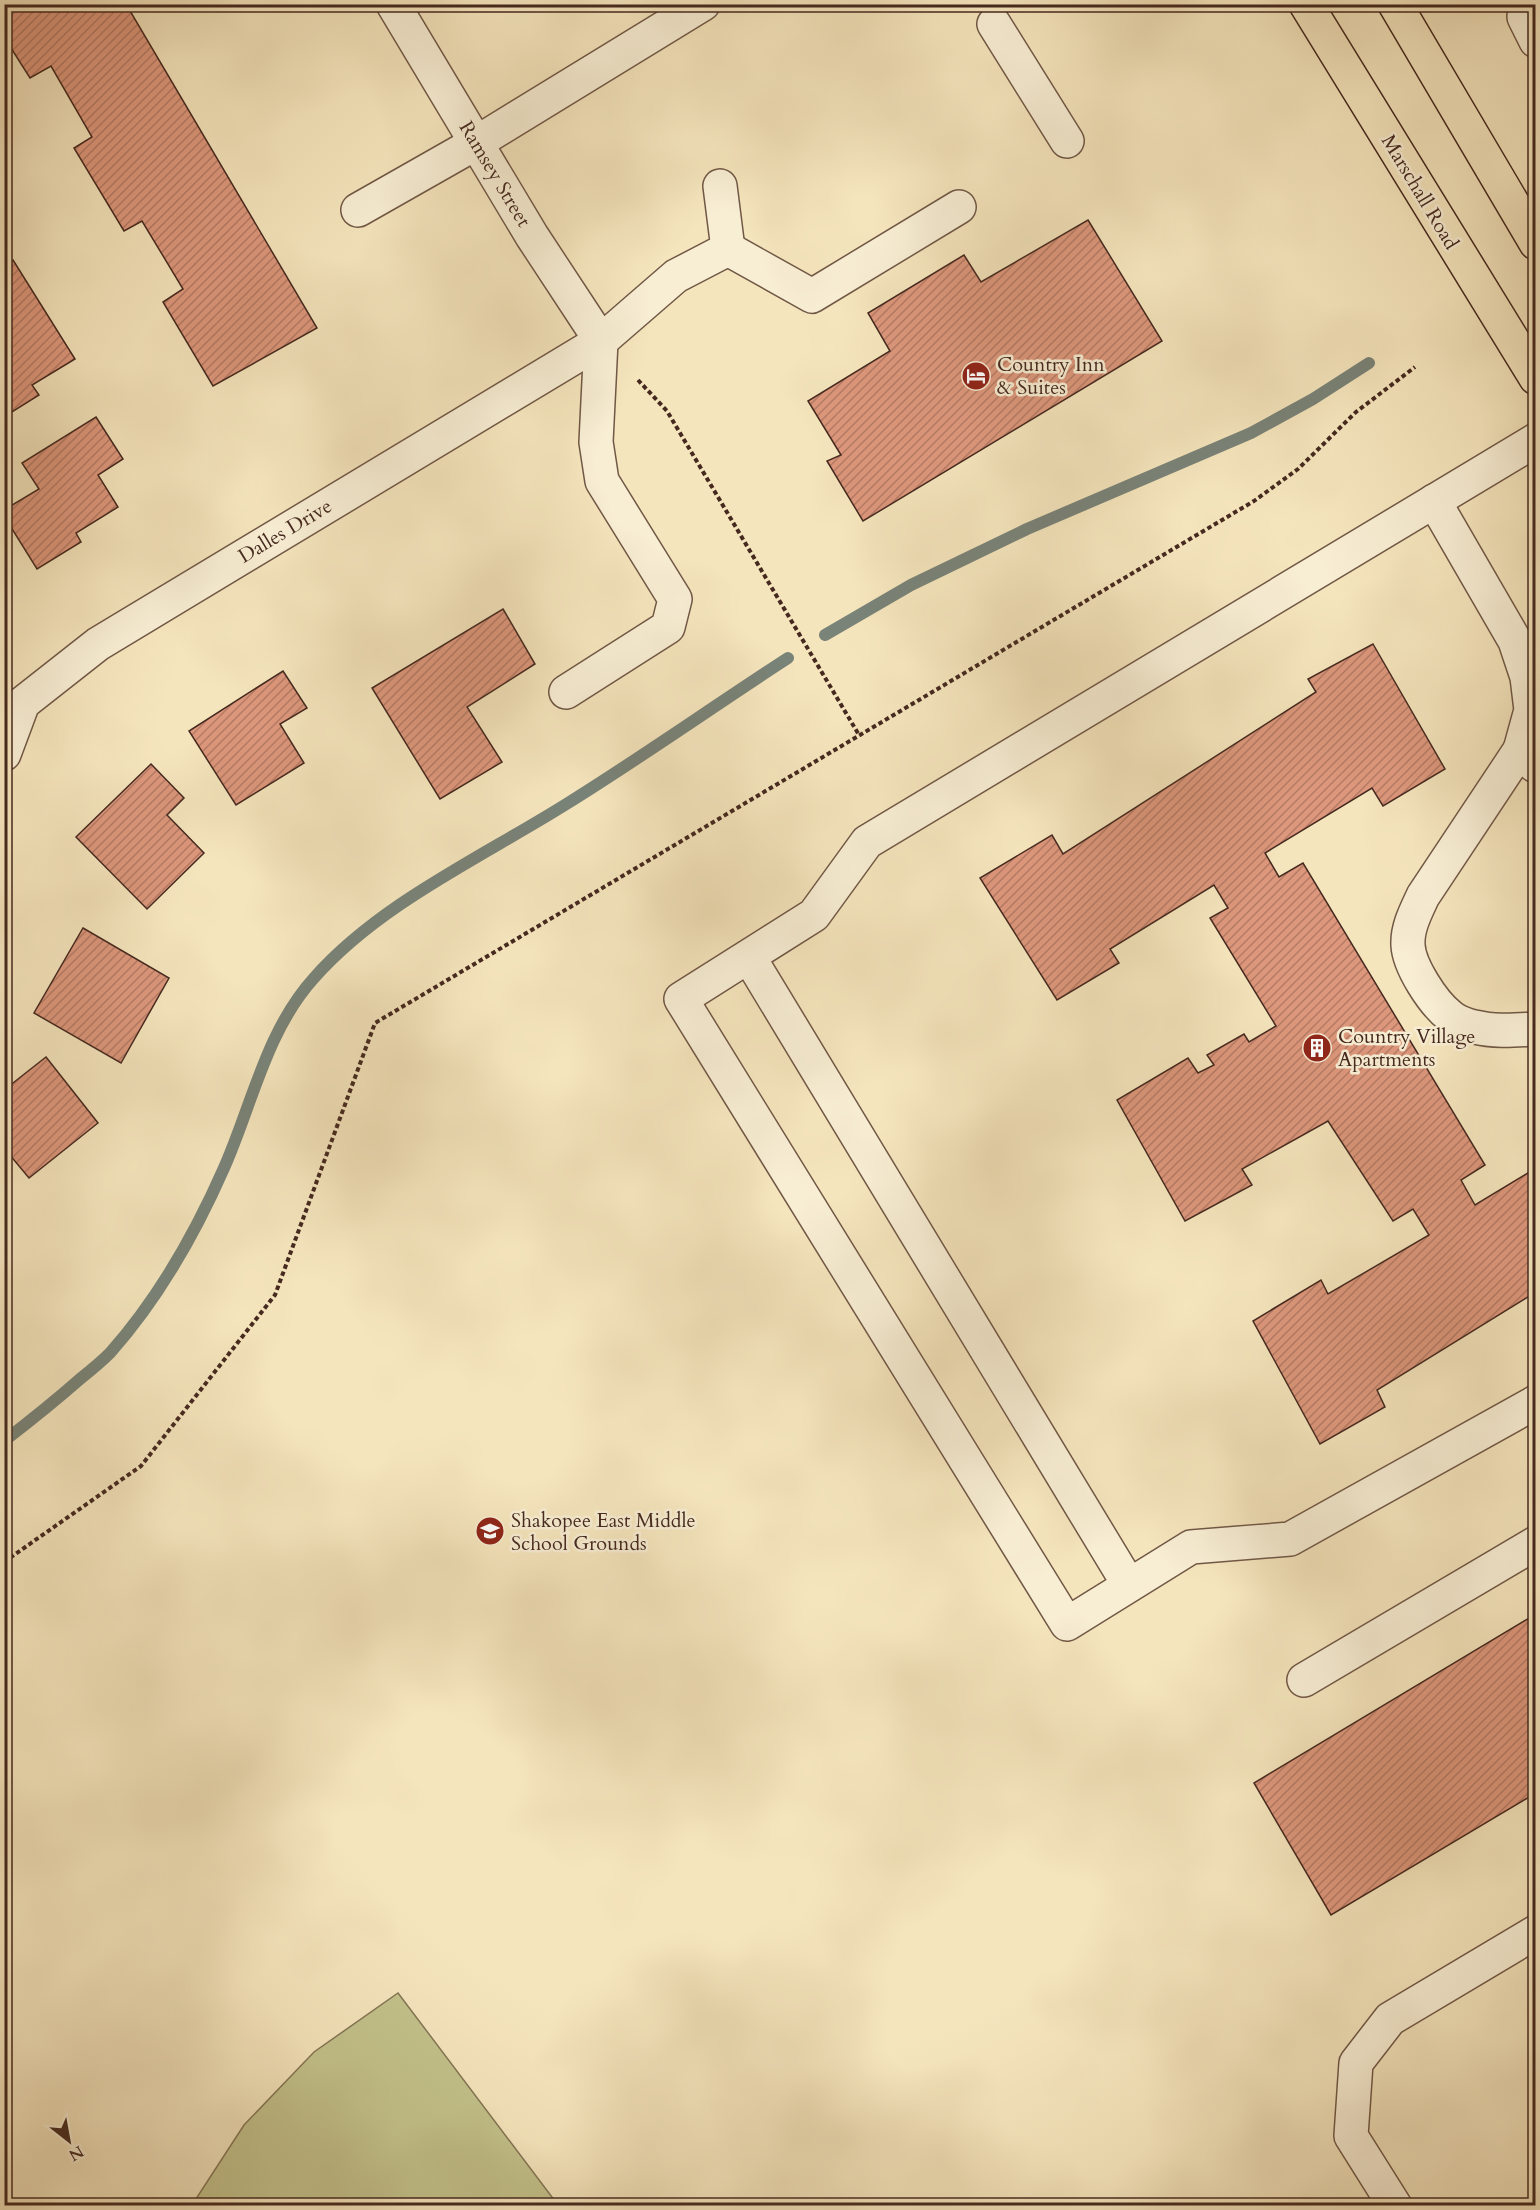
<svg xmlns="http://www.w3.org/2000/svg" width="1540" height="2210" font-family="Cardo,serif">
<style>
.grass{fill:#c3c28c;stroke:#847656;stroke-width:1.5}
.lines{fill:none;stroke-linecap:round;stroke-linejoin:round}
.stream{stroke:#798378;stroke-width:12}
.building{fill:url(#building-hatch);stroke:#45291f;stroke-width:1.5}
.minor-casing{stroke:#715846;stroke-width:36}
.major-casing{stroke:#45291f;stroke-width:36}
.path{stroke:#45291f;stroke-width:4;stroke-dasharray:4.5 3;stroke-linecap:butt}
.minor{stroke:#f8eed4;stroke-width:33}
.major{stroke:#f5e5bd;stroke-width:33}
.labels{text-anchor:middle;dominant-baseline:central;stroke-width:5;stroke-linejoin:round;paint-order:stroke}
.street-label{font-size:20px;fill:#45291f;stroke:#f8eed4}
.poi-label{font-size:20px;fill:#45291f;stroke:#f8eed4;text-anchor:start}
</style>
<defs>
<pattern id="building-hatch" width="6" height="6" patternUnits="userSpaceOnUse" patternTransform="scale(1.5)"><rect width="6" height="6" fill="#dd977c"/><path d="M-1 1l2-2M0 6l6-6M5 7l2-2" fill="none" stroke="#b57b65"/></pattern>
</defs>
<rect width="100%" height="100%" fill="#f5e5bd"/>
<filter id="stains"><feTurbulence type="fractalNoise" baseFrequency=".00333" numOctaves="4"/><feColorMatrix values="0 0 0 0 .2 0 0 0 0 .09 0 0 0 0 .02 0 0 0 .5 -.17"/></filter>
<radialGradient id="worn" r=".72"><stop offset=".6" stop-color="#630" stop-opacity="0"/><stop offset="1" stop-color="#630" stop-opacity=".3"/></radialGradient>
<polygon class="grass" points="398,1993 558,2205 192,2205 244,2125 314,2052"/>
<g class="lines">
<g class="stream">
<polyline points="825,635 911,585 1027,529 1251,433 1313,399 1369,363"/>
<path d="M 4,1441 C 30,1421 55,1401 80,1379 C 90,1371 101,1362 110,1353 C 158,1299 195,1234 224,1168 C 252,1105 266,1031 314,978 C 380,903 484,856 568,803 C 642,757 714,706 788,658"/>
</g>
</g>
<g class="building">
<polygon points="4,4 126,4 317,328 213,386 163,302 183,289 142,221 124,231 74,148 92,137 51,66 30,78 4,37"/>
<polygon points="1088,220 1162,341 863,521 827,461 841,455 808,401 890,351 868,313 964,255 981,282"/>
<polygon points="13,260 75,359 32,385 39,395 4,417 4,265"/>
<polygon points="96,417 123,459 98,475 118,507 76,533 81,542 37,569 4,516 4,510 39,489 22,463"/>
<polygon points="503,609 535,664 467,707 502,762 440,799 372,688"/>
<polygon points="1373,644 1445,769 1383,806 1372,788 1265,853 1279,877 1303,863 1485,1165 1461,1180 1475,1205 1536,1168 1536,1292 1377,1390 1385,1407 1320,1444 1253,1321 1321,1280 1328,1294 1429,1235 1413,1209 1393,1221 1328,1121 1242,1169 1252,1185 1185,1221 1117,1100 1188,1058 1198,1073 1214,1065 1207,1055 1244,1034 1249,1042 1276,1026 1210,918 1228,908 1214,885 1110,949 1119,963 1057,1000 980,878 1052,835 1063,854 1316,692 1308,679"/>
<polygon points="283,671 307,708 280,724 304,763 236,805 189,731"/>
<polygon points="151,764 184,798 167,815 204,853 147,909 76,837"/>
<polygon points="83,928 169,978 121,1063 34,1013"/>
<polygon points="46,1057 98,1123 29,1178 4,1148 4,1090"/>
<polygon points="1536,1614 1536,1793 1331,1915 1254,1783"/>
</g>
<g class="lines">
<g class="minor-casing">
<g id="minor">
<polyline points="393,4 532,236 601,341"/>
<polyline points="1525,4 1524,17 1536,41"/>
<polyline points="994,24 1067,141"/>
<polyline points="358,210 476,143 703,4"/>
<polyline points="728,249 812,296 959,207"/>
<polyline points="1536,440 867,842 814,915 681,999 1067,1624 1191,1547 1290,1539 1536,1402"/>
<polyline points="1434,501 1515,641 1527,677 1531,710 1520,750 1534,765"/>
<polyline points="566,692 668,627 675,599 602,481 596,442 601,341"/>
<path d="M 1520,750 L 1423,896 C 1416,911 1407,928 1408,945 C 1409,966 1433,1003 1450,1016 C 1455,1021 1468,1026 1475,1027 C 1495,1032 1516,1030 1536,1029"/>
<polyline points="4,754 23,703 98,644 601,341 676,276 728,249 720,186"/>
<polyline points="749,957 1129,1585"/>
<polyline points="1304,1680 1536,1543"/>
<polyline points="1395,2206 1351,2136 1356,2063 1390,2019 1536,1932"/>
</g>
</g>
<g class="major-casing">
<g id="major">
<polyline points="1306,4 1536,378"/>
<polyline points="1395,4 1536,243"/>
</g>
</g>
<g class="path">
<polyline points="638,380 667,411 859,735"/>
<polyline points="4,1562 141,1466 275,1295 375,1023 1254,501 1298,469 1356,412 1415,367"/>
</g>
<use href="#minor" class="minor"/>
<use href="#major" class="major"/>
</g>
<defs>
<g id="hotel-disc" transform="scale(1.5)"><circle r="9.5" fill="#8f2418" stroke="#f8eed4"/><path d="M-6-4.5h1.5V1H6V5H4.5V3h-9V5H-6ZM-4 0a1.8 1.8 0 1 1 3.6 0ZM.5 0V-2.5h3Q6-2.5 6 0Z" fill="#fff"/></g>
<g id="building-disc" transform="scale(1.5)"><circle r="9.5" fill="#8f2418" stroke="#f8eed4"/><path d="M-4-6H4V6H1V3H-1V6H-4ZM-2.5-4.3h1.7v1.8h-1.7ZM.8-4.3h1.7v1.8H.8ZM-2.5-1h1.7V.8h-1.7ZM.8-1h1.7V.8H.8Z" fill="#fff"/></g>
<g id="school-disc" transform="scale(1.5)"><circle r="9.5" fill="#8f2418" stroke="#f8eed4"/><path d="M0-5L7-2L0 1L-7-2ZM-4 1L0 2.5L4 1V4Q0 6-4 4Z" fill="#fff"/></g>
</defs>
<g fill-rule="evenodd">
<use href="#hotel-disc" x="976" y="376"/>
<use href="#building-disc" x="1317" y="1048"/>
<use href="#school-disc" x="490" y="1531"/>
</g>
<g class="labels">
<g class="street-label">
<text transform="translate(495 174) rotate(59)">Ramsey Street</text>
<text transform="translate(1420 192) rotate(59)">Marschall Road</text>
<text transform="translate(285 531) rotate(-31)">Dalles Drive</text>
</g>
<g class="poi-label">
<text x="997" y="364">Country Inn<tspan x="997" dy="23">&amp; Suites</tspan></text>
<text x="1338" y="1036">Country Village<tspan x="1338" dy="23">Apartments</tspan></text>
<text x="511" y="1520">Shakopee East Middle<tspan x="511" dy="23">School Grounds</tspan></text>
</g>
</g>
<rect width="1540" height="2210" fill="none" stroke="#f5e5bd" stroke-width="24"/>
<rect x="6" y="6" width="1528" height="2198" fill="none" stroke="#45291f" stroke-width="3"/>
<rect x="12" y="12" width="1516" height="2186" fill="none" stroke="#45291f" stroke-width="1.5"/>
<g transform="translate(69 2141) rotate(149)" stroke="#f8eed4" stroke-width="4.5" paint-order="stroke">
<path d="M0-4.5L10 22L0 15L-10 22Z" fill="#45291f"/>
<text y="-9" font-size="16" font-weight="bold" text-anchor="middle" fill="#45291f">N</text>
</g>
<rect width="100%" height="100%" filter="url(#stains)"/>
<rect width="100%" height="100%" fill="url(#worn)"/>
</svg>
